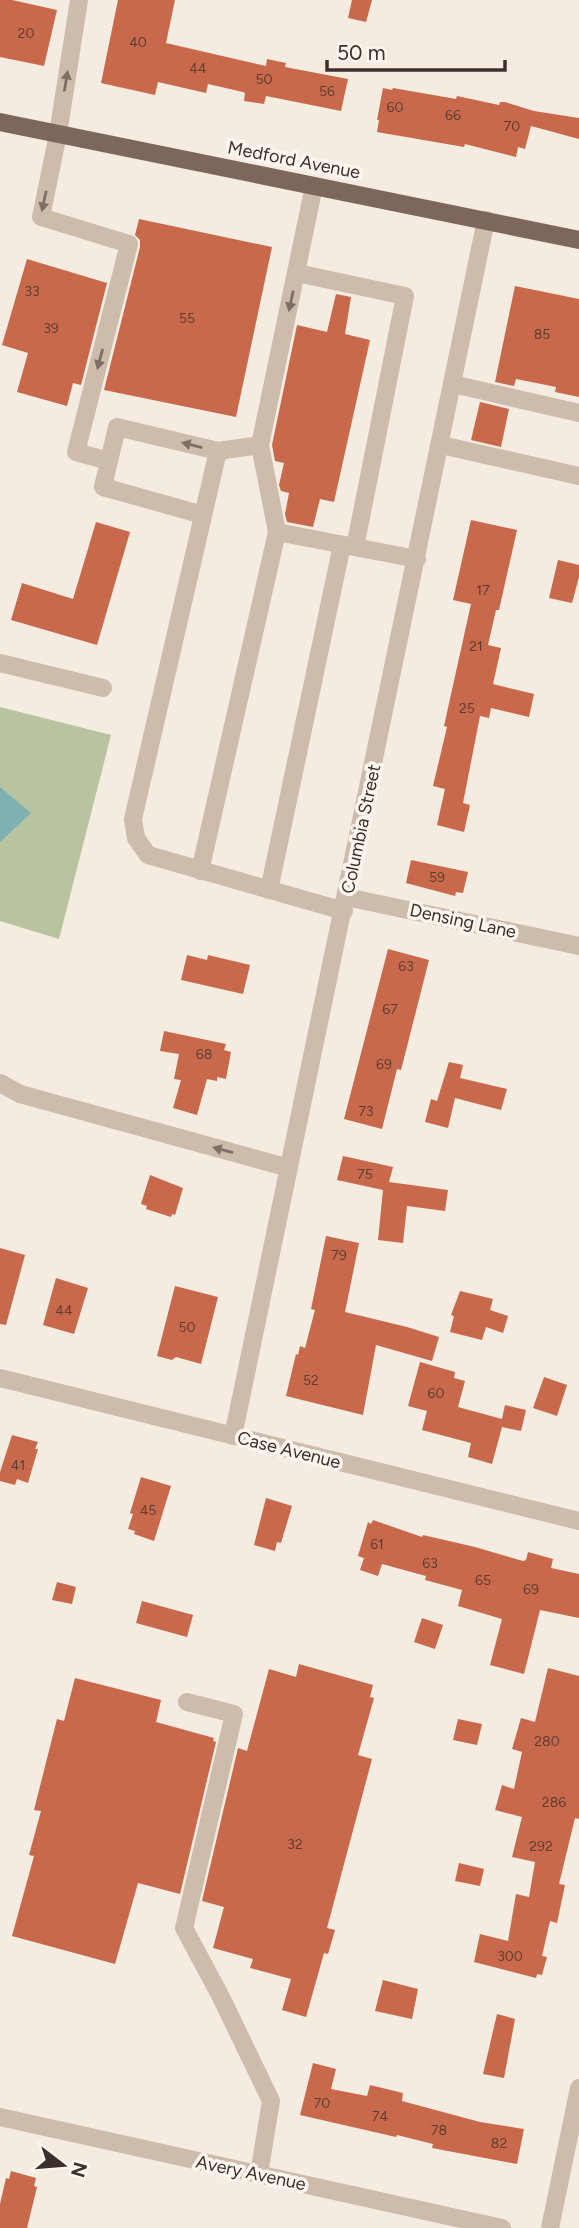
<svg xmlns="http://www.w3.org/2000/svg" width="579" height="2228" font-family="Figtree,sans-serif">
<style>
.green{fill:#b8c4a0}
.water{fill:#7fb0b2}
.building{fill:#c8694b}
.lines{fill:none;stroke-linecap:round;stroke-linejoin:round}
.minor{stroke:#cdbbac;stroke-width:18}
.major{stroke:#7d675c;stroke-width:18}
.oneway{fill:#7d6f65}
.labels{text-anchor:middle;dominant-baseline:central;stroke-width:7;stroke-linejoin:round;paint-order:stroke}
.number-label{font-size:14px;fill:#5e3e33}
.street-label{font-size:18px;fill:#3b302b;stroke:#fbf5ee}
</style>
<rect width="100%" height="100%" fill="#f4ebe1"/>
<polygon class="green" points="0,707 111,735 59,939 0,921"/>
<polygon class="water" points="0,787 31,813 0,842"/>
<g class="building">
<polygon points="0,0 12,0 57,10 44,66 0,57"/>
<polygon points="118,0 175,0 166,43 266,66 267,59 286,63 285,67 348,79 341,111 266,96 264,104 244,101 245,93 243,92 208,84 206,93 158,82 155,95 101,83"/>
<polygon points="352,0 372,0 366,22 348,18"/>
<polygon points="383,88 392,90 393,88 456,99 457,96 499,105 500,102 505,102 534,111 579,118 579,139 531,126 525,149 518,147 516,157 465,144 464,147 377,132 379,120 377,120"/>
<polygon points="139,219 272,247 236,417 104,390 140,247 140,240 135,235"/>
<polygon points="27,259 107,283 81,385 73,383 67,406 17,392 28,353 2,345"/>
<polygon points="515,286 579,299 579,397 555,392 556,387 516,379 514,386 495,382"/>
<polygon points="336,294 351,297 345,334 370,340 334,502 320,499 313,527 287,522 285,514 289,493 281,491 279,485 284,463 275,461 272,445 297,325 327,332"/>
<polygon points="480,402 509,409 501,447 471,440"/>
<polygon points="471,520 517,530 499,610 496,610 488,645 501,648 493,684 534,694 529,717 491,708 489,718 480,716 463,803 470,805 464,832 437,825 445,789 433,786 447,727 444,726 471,604 453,600"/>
<polygon points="96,522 130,532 97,645 11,620 22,583 73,599"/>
<polygon points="558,560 579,565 579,577 572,603 549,598"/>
<polygon points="411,860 468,872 463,893 456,892 455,896 406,883"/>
<polygon points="388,949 429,960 401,1070 397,1069 382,1129 344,1119"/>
<polygon points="187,955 207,960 208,955 250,965 243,994 181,980"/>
<polygon points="164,1031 226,1044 224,1050 231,1052 226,1079 217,1077 217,1081 207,1079 197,1115 173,1108 181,1080 174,1079 179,1054 160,1051"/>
<polygon points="449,1062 463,1065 460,1078 507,1089 501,1110 455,1098 448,1128 425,1122 431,1099 437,1101"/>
<polygon points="343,1156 393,1167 389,1182 448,1190 445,1211 407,1206 403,1243 378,1240 383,1190 337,1180"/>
<polygon points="150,1175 183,1188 175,1215 172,1214 171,1217 146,1209 147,1206 141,1204"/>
<polygon points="326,1236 359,1243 345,1312 407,1327 439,1337 432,1361 376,1345 363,1415 286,1396 296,1354 298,1355 300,1346 305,1348 315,1310 311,1309"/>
<polygon points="0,1248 25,1255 6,1325 0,1324"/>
<polygon points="56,1278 88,1288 74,1334 43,1325"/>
<polygon points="175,1286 218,1297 201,1364 176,1357 172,1360 157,1356"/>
<polygon points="460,1291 493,1299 490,1310 508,1316 503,1333 486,1327 482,1340 450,1332 454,1316 451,1315"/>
<polygon points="420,1362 455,1372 454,1378 465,1381 458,1407 502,1419 505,1405 526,1410 521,1431 502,1427 492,1464 468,1457 471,1443 422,1430 427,1411 408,1406"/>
<polygon points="544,1377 567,1385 557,1416 533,1408"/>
<polygon points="12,1435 38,1442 35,1449 38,1449 28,1483 17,1479 15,1485 0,1481 0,1472"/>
<polygon points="141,1477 171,1486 154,1541 134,1534 135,1531 128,1529 133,1514 130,1513"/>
<polygon points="266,1498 292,1506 281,1543 277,1542 275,1551 254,1545"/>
<polygon points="373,1520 422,1537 423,1535 475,1547 523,1561 526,1560 528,1552 553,1559 551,1568 579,1574 579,1618 540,1610 524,1674 490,1665 502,1619 458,1606 462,1590 425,1580 426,1576 382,1564 378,1576 360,1570 364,1558 358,1556 368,1522 371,1524"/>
<polygon points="57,1582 76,1587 72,1604 52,1600"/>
<polygon points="142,1601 193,1615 187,1637 136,1623"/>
<polygon points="422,1618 443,1625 435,1649 414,1642"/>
<polygon points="299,1664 373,1685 370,1697 374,1698 358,1755 372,1759 327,1928 335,1930 328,1954 324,1953 306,2017 282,2010 291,1979 250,1968 253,1959 213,1948 224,1907 202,1901 238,1748 247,1751 269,1669 296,1677"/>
<polygon points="548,1668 579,1676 579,1819 575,1818 559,1884 565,1885 557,1923 550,1921 542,1956 547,1957 542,1975 537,1974 536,1978 474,1962 480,1934 508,1941 516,1894 529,1897 535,1862 512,1857 522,1817 495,1810 502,1785 514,1789 522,1752 512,1749 521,1718 535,1722"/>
<polygon points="75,1678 161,1700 156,1722 214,1738 213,1741 216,1742 180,1894 138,1883 115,1964 12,1936 34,1856 29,1855 41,1811 34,1810 57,1719 64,1721"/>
<polygon points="458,1719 482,1724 477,1745 453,1740"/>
<polygon points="459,1863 484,1869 480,1886 455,1881"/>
<polygon points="383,1980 418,1989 412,2019 375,2011"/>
<polygon points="497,2014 515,2019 504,2078 483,2074"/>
<polygon points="313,2063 336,2069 331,2089 367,2096 370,2085 403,2093 402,2101 480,2122 524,2129 517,2164 432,2148 433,2144 397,2135 396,2137 300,2115"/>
<polygon points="11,2171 36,2178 34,2186 37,2187 27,2228 0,2228 0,2204 6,2178 9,2179"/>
</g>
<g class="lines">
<g class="minor">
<polyline points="79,0 58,134 41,217 129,244 76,452 109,461"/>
<polyline points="297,273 405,296 355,547"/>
<polyline points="453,384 579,413"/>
<polyline points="441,445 579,476"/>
<polyline points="218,451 260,445"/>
<polyline points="203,515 103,487 117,427 218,451 133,819 136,838 148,855 344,911"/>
<polyline points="277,532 260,445 314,186"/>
<polyline points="0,663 103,688"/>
<polyline points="200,871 277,532 417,559"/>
<polyline points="269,890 342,545"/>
<polyline points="346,897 579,946"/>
<polyline points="0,1083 20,1094 289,1168"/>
<polyline points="0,1378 579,1521"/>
<polyline points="233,1436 486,220"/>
<polyline points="187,1702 234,1714 184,1928 221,1997 271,2101 259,2174"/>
<polyline points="0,2117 502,2228"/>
<polyline points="550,2228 579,2088"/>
</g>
<polyline class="major" points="0,122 579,240"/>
</g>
<defs><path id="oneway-solid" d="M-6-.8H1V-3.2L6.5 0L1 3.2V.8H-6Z" transform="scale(1.75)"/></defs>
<g class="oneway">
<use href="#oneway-solid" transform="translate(66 81) rotate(-81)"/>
<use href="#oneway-solid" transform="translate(44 201) rotate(102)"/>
<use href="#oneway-solid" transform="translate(291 301) rotate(102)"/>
<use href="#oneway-solid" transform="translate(100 359) rotate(105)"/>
<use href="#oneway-solid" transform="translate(192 445) rotate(-166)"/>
<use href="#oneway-solid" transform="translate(223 1150) rotate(-165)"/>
</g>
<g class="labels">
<g class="number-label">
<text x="26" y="33">20</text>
<text x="138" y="42">40</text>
<text x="198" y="68">44</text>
<text x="264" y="79">50</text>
<text x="327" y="91">56</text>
<text x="395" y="107">60</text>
<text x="453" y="115">66</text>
<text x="512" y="126">70</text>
<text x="32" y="291">33</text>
<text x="187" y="318">55</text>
<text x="51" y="328">39</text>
<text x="542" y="334">85</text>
<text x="483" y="590">17</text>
<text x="476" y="646">21</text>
<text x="467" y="708">25</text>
<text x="437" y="877">59</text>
<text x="406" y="966">63</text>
<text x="390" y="1009">67</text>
<text x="204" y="1054">68</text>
<text x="384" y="1064">69</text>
<text x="366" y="1111">73</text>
<text x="365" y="1174">75</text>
<text x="339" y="1255">79</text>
<text x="64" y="1310">44</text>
<text x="187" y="1327">50</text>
<text x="311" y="1380">52</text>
<text x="436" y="1393">60</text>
<text x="18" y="1465">41</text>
<text x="148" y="1510">45</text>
<text x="377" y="1544">61</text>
<text x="430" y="1563">63</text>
<text x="483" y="1580">65</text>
<text x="531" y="1589">69</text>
<text x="547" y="1741">280</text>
<text x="554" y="1802">286</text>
<text x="295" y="1844">32</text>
<text x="541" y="1846">292</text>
<text x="510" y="1956">300</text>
<text x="322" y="2103">70</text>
<text x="380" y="2116">74</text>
<text x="439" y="2130">78</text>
<text x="499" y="2143">82</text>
</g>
<g class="street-label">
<text transform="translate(294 160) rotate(11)">Medford Avenue</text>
<text transform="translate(361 829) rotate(-78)">Columbia Street</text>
<text transform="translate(463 921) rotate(12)">Densing Lane</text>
<text transform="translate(289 1450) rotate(14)">Case Avenue</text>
<text transform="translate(251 2173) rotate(12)">Avery Avenue</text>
</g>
</g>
<g transform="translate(63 2165) rotate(106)" stroke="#fbf5ee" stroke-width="5" paint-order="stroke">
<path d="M0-5L12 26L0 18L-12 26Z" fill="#3b302b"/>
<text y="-10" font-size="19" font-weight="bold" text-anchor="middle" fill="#3b302b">N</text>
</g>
<path d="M327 60v10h178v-10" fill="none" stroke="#3b302b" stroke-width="3.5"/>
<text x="337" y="60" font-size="21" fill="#3b302b" stroke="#fbf5ee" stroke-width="5" paint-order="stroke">50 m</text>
</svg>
